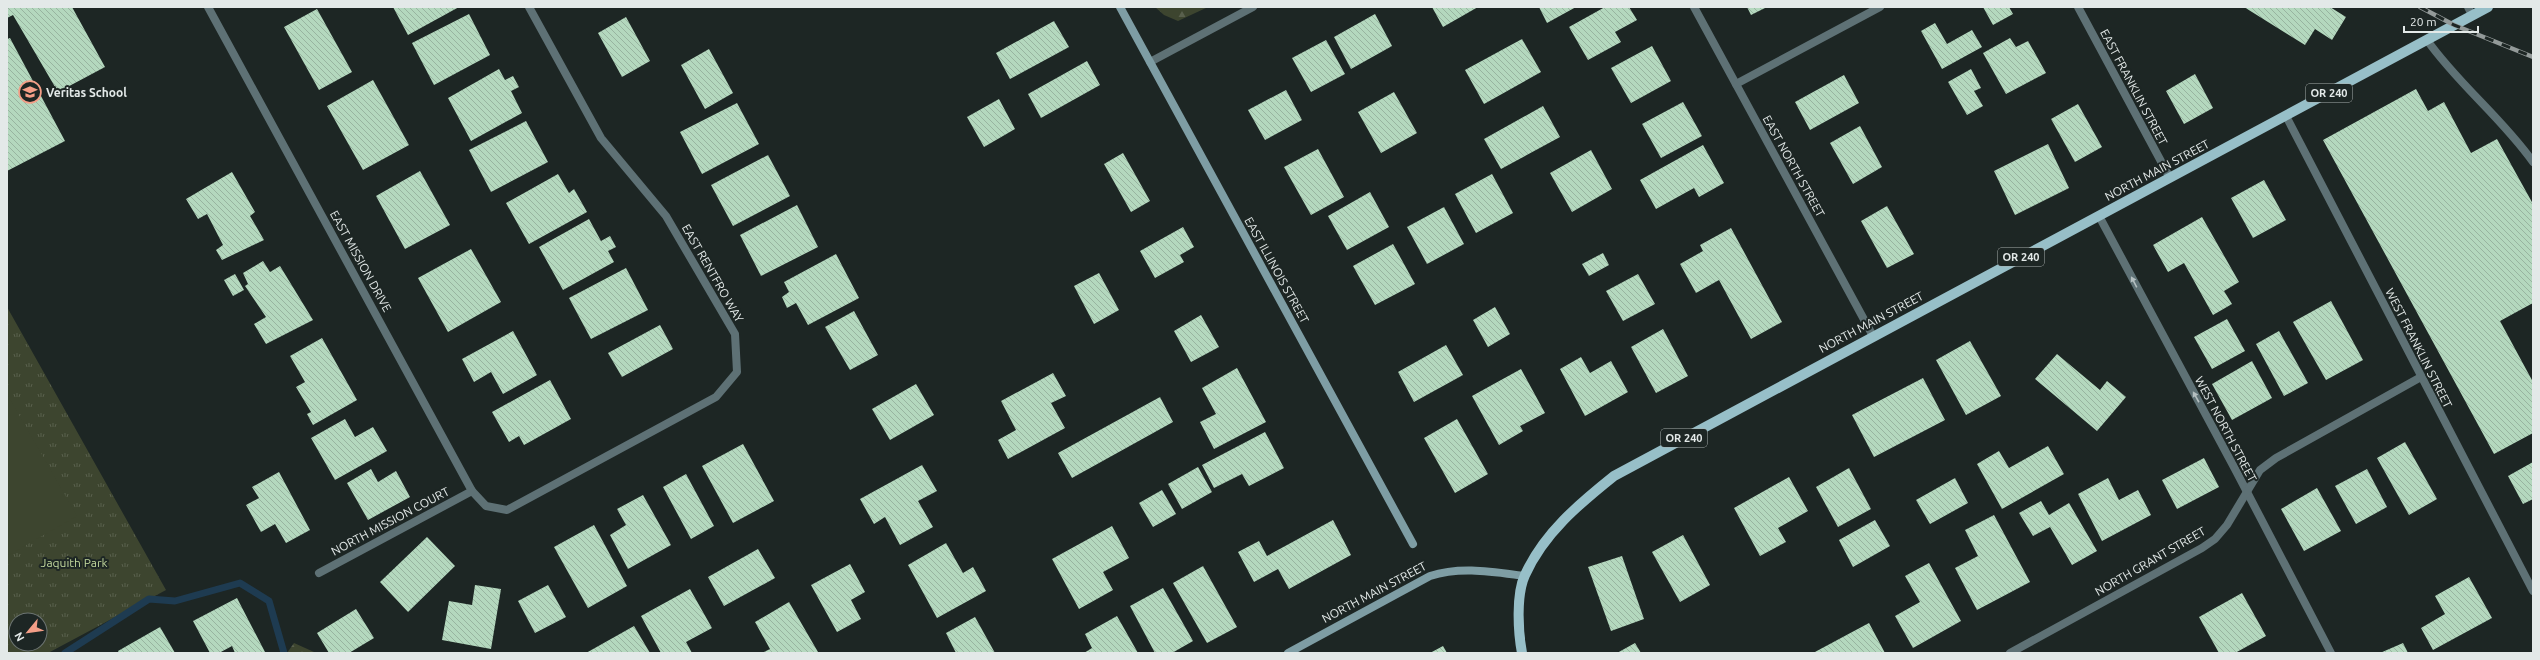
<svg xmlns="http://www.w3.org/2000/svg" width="2540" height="660" font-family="Ubuntu,sans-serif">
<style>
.grass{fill:url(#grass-tufts);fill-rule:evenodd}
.forest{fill:url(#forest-firs)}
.pitch{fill:#3d452f}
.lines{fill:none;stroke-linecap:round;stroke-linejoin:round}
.stream{stroke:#1e3b51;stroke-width:7}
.building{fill:url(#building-back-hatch)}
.street{stroke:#5e7175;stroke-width:8}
.secondary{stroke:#7e9da4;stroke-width:8}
.primary{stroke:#97bfc8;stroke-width:10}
.rail-casing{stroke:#939a99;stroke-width:4.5}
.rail{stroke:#1d2624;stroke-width:3;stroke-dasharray:9;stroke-linecap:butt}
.oneway{fill:#b4bfc0}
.labels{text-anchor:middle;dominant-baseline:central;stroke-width:4;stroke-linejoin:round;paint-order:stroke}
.shield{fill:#1d2624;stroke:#a8aead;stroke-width:1}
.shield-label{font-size:11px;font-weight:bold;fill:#e3e9e8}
.street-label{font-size:12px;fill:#e3e9e8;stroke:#1d2624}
.poi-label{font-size:12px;font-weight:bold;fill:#e3e9e8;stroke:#1d2624;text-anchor:start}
.park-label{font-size:12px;fill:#c1d79c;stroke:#1d2624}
</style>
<defs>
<pattern id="grass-tufts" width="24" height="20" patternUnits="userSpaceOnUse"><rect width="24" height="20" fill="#3d452f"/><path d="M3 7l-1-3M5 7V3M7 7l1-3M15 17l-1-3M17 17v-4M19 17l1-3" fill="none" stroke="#59604d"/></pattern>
<pattern id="forest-firs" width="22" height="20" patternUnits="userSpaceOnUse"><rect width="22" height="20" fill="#3d452f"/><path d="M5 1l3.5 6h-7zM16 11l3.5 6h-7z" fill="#59604d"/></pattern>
<pattern id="building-back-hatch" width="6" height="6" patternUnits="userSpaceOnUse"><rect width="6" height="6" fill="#b4d8be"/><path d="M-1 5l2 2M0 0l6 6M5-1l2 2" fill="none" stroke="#98b4a0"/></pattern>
</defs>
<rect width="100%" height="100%" fill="#1d2624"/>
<path class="grass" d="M 7,307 L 166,590 L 48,653 L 7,653 ZM 16,620 L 40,620 L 40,644 L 16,644 Z"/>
<g class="forest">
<polygon points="1155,7 1208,7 1178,21 1164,15"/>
<polygon points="294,643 314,652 315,653 287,653"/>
</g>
<polygon class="pitch" points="7,394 77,516 7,556"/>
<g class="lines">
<polyline class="stream" points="65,653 149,599 175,601 240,583 269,601 284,653"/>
</g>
<g class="building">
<polygon points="7,7 72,7 105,67 58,92 13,15 7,18"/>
<polygon points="393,7 459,7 408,35"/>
<polygon points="1432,7 1478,7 1443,27"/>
<polygon points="1539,7 1576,7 1547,23"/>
<polygon points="1605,7 1629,7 1637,20 1615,32 1621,42 1588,60 1569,27"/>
<polygon points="1747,7 1767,7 1751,15"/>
<polygon points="1983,7 2009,7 2013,14 1993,25"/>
<polygon points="2244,7 2330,7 2346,17 2332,40 2315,29 2305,45"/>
<polygon points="317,9 352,72 319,90 284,27"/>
<polygon points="469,14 490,55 434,85 412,43"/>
<polygon points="1375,14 1392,46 1351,69 1334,37"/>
<polygon points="626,17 650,61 622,77 598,33"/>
<polygon points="1054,21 1069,47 1010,79 996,53"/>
<polygon points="1935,23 1947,44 1972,30 1982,47 1942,69 1921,31"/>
<polygon points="10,38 65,141 7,171 7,39"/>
<polygon points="2010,38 2016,47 2028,41 2046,73 2006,94 1983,53"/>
<polygon points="1522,39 1541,72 1484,104 1465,70"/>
<polygon points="1326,40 1345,74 1311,92 1292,58"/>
<polygon points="1652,46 1671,81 1631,103 1611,68"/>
<polygon points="709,49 733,93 705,109 681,65"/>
<polygon points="1087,61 1100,85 1041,118 1028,94"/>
<polygon points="499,69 505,80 513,76 519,87 511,91 522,113 471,141 448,98"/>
<polygon points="1971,69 1981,88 1974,91 1983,106 1967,115 1948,82"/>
<polygon points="2195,74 2213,108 2184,124 2166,91"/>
<polygon points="1844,75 1859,103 1810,130 1795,102"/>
<polygon points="373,80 409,145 363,170 327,106"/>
<polygon points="2416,89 2428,111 2444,102 2471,153 2497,139 2533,204 2533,303 2500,321 2533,382 2533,433 2494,454 2323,140"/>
<polygon points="1286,90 1302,120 1265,140 1248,110"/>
<polygon points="1394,92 1417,133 1381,153 1358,112"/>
<polygon points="999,99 1015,129 984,147 967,117"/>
<polygon points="1683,102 1702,136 1661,158 1642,124"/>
<polygon points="737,103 759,144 702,174 680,132"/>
<polygon points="2078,104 2102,147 2075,162 2051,119"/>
<polygon points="1543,106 1560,137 1501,169 1484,139"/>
<polygon points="526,121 548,162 491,192 469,150"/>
<polygon points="1860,126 1882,167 1853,184 1830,143"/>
<polygon points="2048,144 2069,188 2015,215 1994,171"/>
<polygon points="1703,145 1724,183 1699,197 1694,188 1656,209 1640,180"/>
<polygon points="1318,149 1344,197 1311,215 1284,167"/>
<polygon points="1591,150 1612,189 1572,212 1550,173"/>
<polygon points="1123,153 1150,201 1131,212 1104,164"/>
<polygon points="768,155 790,196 733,226 711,185"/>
<polygon points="420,171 450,225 405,249 376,196"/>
<polygon points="232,172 255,212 250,216 264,240 222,260 216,250 223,245 207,214 198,219 186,199"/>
<polygon points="558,174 569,193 574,189 587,212 529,244 506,203"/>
<polygon points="1492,174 1513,213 1476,233 1455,194"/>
<polygon points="2264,180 2286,220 2253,238 2231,198"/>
<polygon points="1370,192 1389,227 1347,250 1328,216"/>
<polygon points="797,205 818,247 761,276 740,235"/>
<polygon points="1887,206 1914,254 1887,268 1861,221"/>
<polygon points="1444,207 1464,244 1427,264 1407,227"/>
<polygon points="2202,217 2239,282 2224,291 2232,304 2213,315 2184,263 2168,272 2153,245"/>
<polygon points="589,219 601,241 610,236 616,247 608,251 614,262 563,290 539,247"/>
<polygon points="1183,227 1194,247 1180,255 1184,262 1155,278 1140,251"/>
<polygon points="1731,228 1782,322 1751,339 1719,280 1696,293 1680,264 1703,251 1700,245"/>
<polygon points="1393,244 1415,284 1375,305 1353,266"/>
<polygon points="471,249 501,302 448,332 418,278"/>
<polygon points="1603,253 1609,265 1589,276 1582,264"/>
<polygon points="836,254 859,298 808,325 796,303 787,308 782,297 789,292 784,282"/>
<polygon points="263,261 270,272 280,266 313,320 266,344 254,324 266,317 245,286 248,284 243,273"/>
<polygon points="626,268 648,310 591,339 569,298"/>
<polygon points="1099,273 1119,310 1094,324 1074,286"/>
<polygon points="235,274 244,290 233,296 224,280"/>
<polygon points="1638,274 1655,304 1623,321 1606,291"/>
<polygon points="2331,301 2363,360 2326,380 2293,322"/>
<polygon points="1495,307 1510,334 1488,347 1473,320"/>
<polygon points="854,311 878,355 850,370 825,327"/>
<polygon points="1201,315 1219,347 1191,362 1174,331"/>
<polygon points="2227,319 2245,351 2212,369 2194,337"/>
<polygon points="660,325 673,349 622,377 608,353"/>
<polygon points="1663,329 1688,376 1656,393 1631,347"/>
<polygon points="513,331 537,375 503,394 491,372 474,382 462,359"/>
<polygon points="2279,331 2308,383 2284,396 2256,344"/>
<polygon points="322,338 357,400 313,425 307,414 311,412 296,387 305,382 290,356"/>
<polygon points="1970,341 2001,396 1966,415 1936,360"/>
<polygon points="1446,345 1463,375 1414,402 1398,372"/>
<polygon points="2057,354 2100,390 2107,381 2126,397 2097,431 2035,379"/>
<polygon points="1581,357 1590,373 1611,361 1628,392 1585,416 1560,369"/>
<polygon points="2252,361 2272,398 2232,420 2212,384"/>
<polygon points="1237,368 1266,422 1214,449 1200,422 1216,414 1202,388"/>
<polygon points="1521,369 1545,413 1520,426 1523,431 1499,445 1472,396"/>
<polygon points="1053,373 1066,396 1051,403 1065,428 1008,459 998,440 1016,430 1001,401"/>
<polygon points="1923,378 1945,420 1874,457 1852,415"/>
<polygon points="550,380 571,419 524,445 519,436 509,442 492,412"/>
<polygon points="916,384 934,415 890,440 872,409"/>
<polygon points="1160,397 1173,422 1072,478 1058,453"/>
<polygon points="345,419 355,437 373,427 387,451 335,480 311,438"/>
<polygon points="1457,419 1488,474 1455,493 1424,438"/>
<polygon points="1265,432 1284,468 1249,486 1242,474 1214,488 1202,465"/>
<polygon points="2405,442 2437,499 2409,515 2377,458"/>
<polygon points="743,444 774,501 733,523 702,466"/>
<polygon points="2048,446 2064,474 2002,509 1977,464 1999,451 2009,468"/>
<polygon points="2204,458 2219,487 2177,509 2162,480"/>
<polygon points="2533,462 2533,499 2523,504 2508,476"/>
<polygon points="922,465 937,491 918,501 933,527 900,545 885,517 874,524 860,499"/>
<polygon points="1198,467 1212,492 1182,509 1168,484"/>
<polygon points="1849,468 1871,509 1838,527 1816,487"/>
<polygon points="371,469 378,482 396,471 410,497 368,520 347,483"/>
<polygon points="2367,469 2387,507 2356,524 2335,486"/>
<polygon points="279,472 310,530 286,543 275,524 261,532 246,505 259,498 252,487"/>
<polygon points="686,474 714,526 691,539 663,487"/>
<polygon points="1789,477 1808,511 1778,528 1786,542 1760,556 1734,508"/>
<polygon points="1955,478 1968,503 1930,524 1916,500"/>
<polygon points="2108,478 2119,500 2138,490 2151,515 2102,541 2078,494"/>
<polygon points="2317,488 2341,531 2304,551 2281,509"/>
<polygon points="1162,490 1176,514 1153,527 1139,503"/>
<polygon points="643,495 671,545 628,569 610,535 626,525 617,509"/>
<polygon points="2041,501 2049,515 2069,503 2097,551 2072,565 2050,527 2033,536 2019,513"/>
<polygon points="1994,515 2030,582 1977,610 1955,568 1978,556 1965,530"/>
<polygon points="1333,520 1351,555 1289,589 1278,569 1254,582 1238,552 1259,541 1267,556"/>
<polygon points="1875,520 1890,546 1853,567 1839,540"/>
<polygon points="594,525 627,586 588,608 554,547"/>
<polygon points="1112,526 1129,558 1103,572 1113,590 1079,609 1052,559"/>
<polygon points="1683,535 1710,585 1680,602 1652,552"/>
<polygon points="427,537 455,566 408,612 380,582"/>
<polygon points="946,543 963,573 973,567 986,591 937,618 908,565"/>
<polygon points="758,549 775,578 724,606 708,577"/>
<polygon points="1622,556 1644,619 1611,631 1588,567"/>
<polygon points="1929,563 1961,621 1913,648 1895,616 1920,602 1905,576"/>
<polygon points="850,564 865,592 851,600 861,619 837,632 811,585"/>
<polygon points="1203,566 1237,627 1207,643 1173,583"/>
<polygon points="2469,577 2492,618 2433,650 2421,628 2445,614 2435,596"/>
<polygon points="475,585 501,589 491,649 442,640 449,601 472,605"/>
<polygon points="548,585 566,617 535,633 518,601"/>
<polygon points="1163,588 1193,641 1172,653 1155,653 1130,606"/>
<polygon points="690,589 712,628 686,642 692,653 661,653 641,616"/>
<polygon points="2242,593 2266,636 2235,653 2219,653 2199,617"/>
<polygon points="237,598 265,652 235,653 232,646 219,653 210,653 193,621"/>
<polygon points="789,602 818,652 816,653 762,653 770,649 755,622"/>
<polygon points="356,609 374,638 349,653 329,653 317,633"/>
<polygon points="1117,616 1138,653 1084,653 1092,648 1085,634"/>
<polygon points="975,617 995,653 956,653 946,633"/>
<polygon points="1869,623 1885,653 1813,653"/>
<polygon points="634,626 650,653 586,653"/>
<polygon points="160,627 175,653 119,653 118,651"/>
<polygon points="1635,643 1641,653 1617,653"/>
<polygon points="2403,643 2408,653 2380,653"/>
<polygon points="1443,646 1447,653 1430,653"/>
</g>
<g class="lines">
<g class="street">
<polyline points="208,7 472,491 486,506 507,510 716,397 737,372 735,334 666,216 601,138 529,7"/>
<polyline points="1694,7 1873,336"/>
<polyline points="2078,7 2170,178"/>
<polyline points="2468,7 2472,15"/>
<path d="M 2427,40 C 2458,84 2502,118 2533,162"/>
<polyline points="1150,62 1253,7"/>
<polyline points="1736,84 1880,7"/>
<polyline points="2286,116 2533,591"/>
<polyline points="2099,216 2235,469 2331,653"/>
<polyline points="319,573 472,491"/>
<polyline points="2010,653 2202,548 2215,539 2227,525 2260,470 2276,458 2421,377"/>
</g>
<g class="secondary">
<polyline points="1120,7 1413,544"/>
<path d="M 1288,653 L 1430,576 C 1461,566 1493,572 1525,576"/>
</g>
<path class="primary" d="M 1522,653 C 1518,632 1516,594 1525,575 C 1544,533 1579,504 1614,476 L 2488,7"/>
<g class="rail-casing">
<polyline id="rail" points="2420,7 2454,25 2533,57"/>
</g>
<use href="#rail" class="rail"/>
</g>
<defs><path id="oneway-solid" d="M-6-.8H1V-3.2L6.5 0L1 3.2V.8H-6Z"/></defs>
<g class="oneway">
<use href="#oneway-solid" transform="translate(2134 282) rotate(-118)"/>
<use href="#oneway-solid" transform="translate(2196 397) rotate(-119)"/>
</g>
<defs>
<g id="school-ring" transform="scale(1.15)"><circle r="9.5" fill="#1d2624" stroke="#f49e87" stroke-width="1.5"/><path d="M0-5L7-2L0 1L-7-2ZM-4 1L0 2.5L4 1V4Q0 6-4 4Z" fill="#f49e87"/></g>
</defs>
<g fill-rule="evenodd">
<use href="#school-ring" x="30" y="92"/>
</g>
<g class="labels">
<g class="shield">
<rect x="2306" y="84" width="46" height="18" rx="3"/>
<rect x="1998" y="248" width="46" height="18" rx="3"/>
<rect x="1661" y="429" width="46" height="18" rx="3"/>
</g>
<g class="shield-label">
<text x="2329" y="93">OR 240</text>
<text x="2021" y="257">OR 240</text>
<text x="1684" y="438">OR 240</text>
</g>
<g class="street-label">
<text transform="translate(2134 87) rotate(62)">EAST FRANKLIN STREET</text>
<text transform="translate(1794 166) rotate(61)">EAST NORTH STREET</text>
<text transform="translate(2157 170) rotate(-28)">NORTH MAIN STREET</text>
<text transform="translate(361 261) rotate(61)">EAST MISSION DRIVE</text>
<text transform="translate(1277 270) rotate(61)">EAST ILLINOIS STREET</text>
<text transform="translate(713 273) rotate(60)">EAST RENTFRO WAY</text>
<text transform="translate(1871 322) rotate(-28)">NORTH MAIN STREET</text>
<text transform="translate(2419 348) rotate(63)">WEST FRANKLIN STREET</text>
<text transform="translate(2226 429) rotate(62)">WEST NORTH STREET</text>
<text transform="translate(390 521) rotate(-28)">NORTH MISSION COURT</text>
<text transform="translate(2150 561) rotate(-30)">NORTH GRANT STREET</text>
<text transform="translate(1374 592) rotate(-28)">NORTH MAIN STREET</text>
</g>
<g class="poi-label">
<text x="46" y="92">Veritas School</text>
</g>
<g class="park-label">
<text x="74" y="562">Jaquith Park</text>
</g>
</g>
<rect width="2540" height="660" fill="none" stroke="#e3e9e8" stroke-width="16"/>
<g transform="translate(28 632) rotate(241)"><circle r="19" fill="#1d2624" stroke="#6c7472"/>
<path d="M0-3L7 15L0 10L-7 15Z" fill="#f49e87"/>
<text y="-6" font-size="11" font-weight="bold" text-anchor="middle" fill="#e3e9e8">N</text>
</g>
<path d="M2404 26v6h74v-6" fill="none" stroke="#e3e9e8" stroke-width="2"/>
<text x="2410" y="26" font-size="12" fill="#e3e9e8" stroke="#1d2624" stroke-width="3" paint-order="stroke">20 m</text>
</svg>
